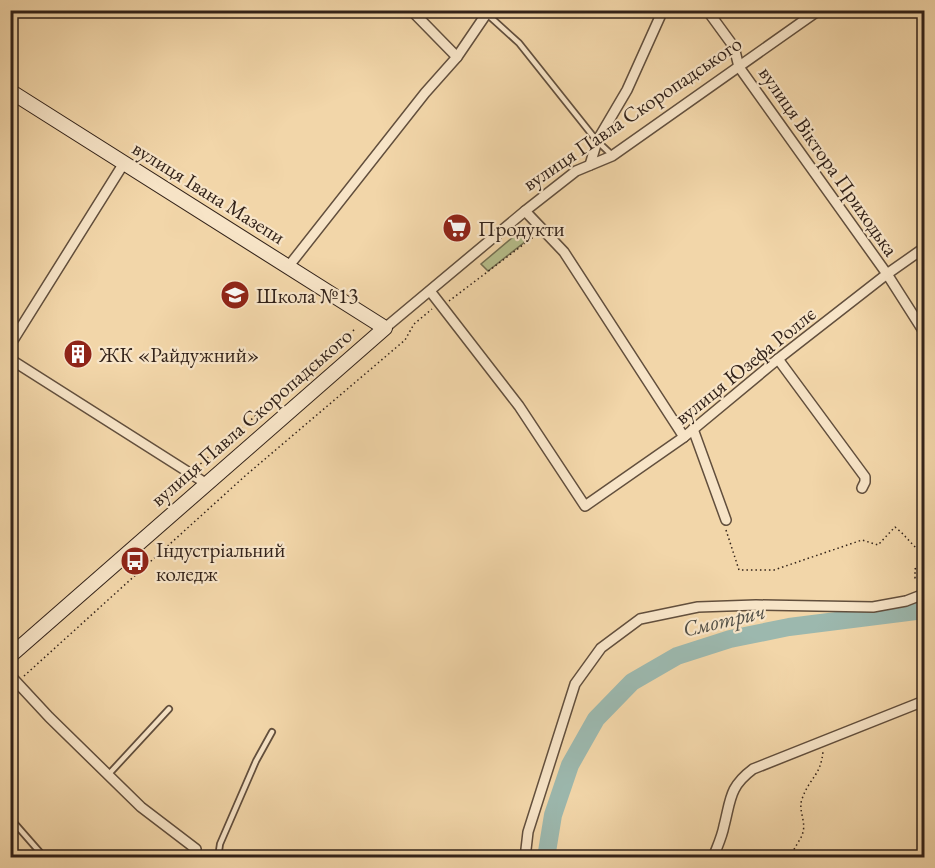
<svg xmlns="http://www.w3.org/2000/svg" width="935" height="868" font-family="'EB Garamond',serif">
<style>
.green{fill:#b6be8b;stroke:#747052;stroke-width:1.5}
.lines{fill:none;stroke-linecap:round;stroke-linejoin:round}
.river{stroke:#9cb8ae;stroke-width:18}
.lane-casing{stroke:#624f3d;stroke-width:8}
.street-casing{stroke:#624f3d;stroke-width:12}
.secondary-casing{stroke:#322219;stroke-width:16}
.path{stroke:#322219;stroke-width:1.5;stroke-dasharray:1.5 3;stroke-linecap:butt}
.lane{stroke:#f7e4c7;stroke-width:4.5}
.street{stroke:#f7e4c7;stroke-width:9}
.secondary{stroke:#f7e4c7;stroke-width:14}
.labels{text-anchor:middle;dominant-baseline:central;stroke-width:4.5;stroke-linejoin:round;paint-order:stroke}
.street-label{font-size:21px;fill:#322219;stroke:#f7e4c7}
.poi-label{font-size:21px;fill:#322219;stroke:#f7e4c7;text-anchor:start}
.water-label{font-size:22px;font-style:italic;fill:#524f46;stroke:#f7e4c7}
</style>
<rect width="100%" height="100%" fill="#f2d6a9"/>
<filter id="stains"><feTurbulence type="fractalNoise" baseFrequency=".00333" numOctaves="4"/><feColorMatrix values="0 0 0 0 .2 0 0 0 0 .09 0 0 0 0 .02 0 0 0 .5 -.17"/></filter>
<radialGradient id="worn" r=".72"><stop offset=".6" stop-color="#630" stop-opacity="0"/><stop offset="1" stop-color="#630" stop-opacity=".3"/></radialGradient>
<polygon class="green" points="519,232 526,241 488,271 481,264"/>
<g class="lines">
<polyline class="river" points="546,858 553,815 570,765 596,719 632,682 677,656 730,639 789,627 924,610"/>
<g class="lane-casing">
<g id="lane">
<polyline points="487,14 519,43 597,141 612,155"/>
<polyline points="108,775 169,709"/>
<polyline points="10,818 45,858"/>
<polyline points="675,856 677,858"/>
<polyline points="218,858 220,844 256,761 272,732"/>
</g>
</g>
<g class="street-casing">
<g id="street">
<polyline points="411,10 457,57"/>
<polyline points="707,10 734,47 739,67 887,274 924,332"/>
<polyline points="590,165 597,141 627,90 663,10"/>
<polyline points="525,211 564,252 684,437"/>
<polyline points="288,267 425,93 457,57 489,10"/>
<polyline points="430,291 519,406 585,506 684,437 778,359 887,274 924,248"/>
<polyline points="385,328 525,211 576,171 612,156 819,10"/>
<polyline points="10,345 124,163"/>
<polyline points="10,359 207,484"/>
<polyline points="778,359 865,477 865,482 862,488"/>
<polyline points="693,429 726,520"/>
<polyline points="10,675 49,717 141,807 196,849"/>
<polyline points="525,858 528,832 575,684 601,648 640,619 698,607 756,605 873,607 906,601 924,594"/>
<path d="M 713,858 C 717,847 722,837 724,826 C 731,799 729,787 753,769 L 924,701"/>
</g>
</g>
<g class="secondary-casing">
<polyline id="secondary" points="10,91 385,328 10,656"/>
</g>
<g class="path">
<polyline points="449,301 536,235"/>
<polyline points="197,467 355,329"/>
<polyline points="726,530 739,570 774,570 862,540 878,545 895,527 901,532 917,549 924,549"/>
<polyline points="924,564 915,569 915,578 924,573"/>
<polyline points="24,676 245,476 405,340 414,324 432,309"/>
<path d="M 791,858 C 793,847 801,841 803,832 C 806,821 798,810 802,799 C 809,778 821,776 823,751"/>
</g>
<use href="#lane" class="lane"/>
<use href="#street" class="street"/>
<use href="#secondary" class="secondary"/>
</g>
<defs>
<g id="supermarket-disc" transform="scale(1.5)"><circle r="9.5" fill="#8f2418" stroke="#f7e4c7"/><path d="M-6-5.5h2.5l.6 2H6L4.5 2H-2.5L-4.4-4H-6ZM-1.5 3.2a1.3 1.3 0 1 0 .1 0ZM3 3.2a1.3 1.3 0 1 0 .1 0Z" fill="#fff"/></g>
<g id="school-disc" transform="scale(1.5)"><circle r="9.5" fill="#8f2418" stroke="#f7e4c7"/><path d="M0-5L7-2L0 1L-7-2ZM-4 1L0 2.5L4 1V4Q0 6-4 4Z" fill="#fff"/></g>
<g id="building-disc" transform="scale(1.5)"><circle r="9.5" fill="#8f2418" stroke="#f7e4c7"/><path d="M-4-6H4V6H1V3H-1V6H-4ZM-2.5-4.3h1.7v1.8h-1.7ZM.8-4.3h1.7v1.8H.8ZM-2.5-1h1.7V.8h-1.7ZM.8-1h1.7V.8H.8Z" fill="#fff"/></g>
<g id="bus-disc" transform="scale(1.5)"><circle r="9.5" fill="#8f2418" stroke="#f7e4c7"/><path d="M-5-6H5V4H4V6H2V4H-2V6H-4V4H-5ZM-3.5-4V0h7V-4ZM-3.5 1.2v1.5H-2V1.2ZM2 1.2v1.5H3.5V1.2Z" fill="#fff"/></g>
</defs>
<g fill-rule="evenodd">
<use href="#supermarket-disc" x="457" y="228"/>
<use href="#school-disc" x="235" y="295"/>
<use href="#building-disc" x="78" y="354"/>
<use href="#bus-disc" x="135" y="561"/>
</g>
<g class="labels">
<g class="street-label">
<text transform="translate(632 113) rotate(-34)">вулиця Павла Скоропадського</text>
<text transform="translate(829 161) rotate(55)">вулиця Віктора Приходька</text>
<text transform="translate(209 192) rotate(32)">вулиця Івана Мазепи</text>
<text transform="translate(745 365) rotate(-39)">вулиця Юзефа Роллє</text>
<text transform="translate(251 417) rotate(-41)">вулиця Павла Скоропадського</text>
</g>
<g class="poi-label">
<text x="478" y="228">Продукти</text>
<text x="256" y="295">Школа №13</text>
<text x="99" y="354">ЖК «Райдужний»</text>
<text x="156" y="549">Індустріальний<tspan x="156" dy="24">коледж</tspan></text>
</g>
<g class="water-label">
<text transform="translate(724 620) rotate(-13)">Смотрич</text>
</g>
</g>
<rect width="935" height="868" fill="none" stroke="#f2d6a9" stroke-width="36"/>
<rect x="12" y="12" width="911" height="844" fill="none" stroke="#322219" stroke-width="3"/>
<rect x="18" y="18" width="899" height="832" fill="none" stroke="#322219" stroke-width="1.5"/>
<rect width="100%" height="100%" filter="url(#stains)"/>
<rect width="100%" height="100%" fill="url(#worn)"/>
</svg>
